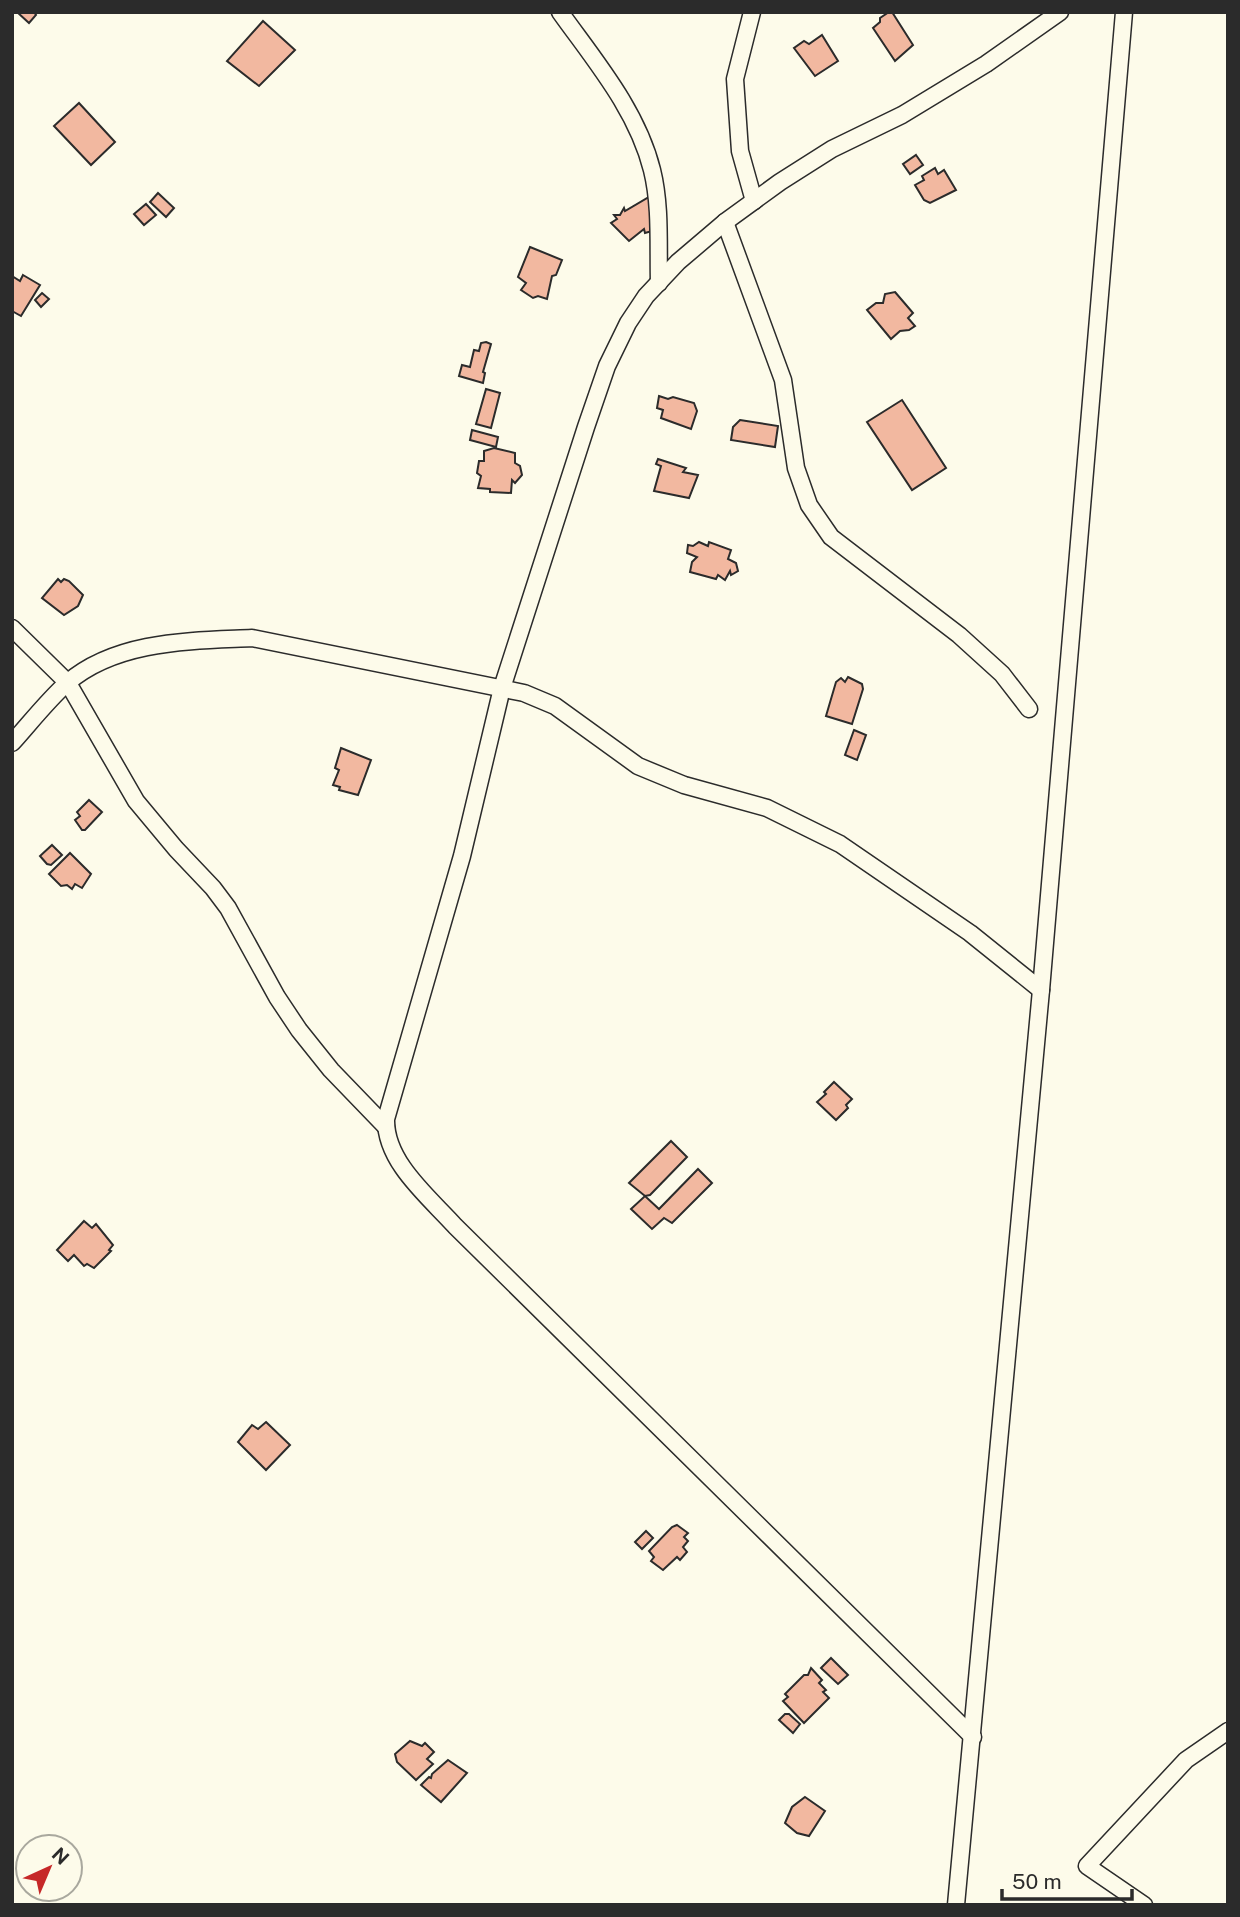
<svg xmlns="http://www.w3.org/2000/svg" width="1240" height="1917" font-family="'Public Sans',sans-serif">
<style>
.building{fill:#f2b8a0;stroke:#2b2b2b;stroke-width:2}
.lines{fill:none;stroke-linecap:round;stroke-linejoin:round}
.minor-casing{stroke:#2b2b2b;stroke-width:19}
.minor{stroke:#fdfbea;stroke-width:16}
</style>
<rect width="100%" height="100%" fill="#fdfbea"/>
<g class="building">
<polygon points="17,12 34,12 36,15 29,23"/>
<polygon points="889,12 892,12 913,45 895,61 873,28 880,22 880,18"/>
<polygon points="263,21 295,50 259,86 227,61"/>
<polygon points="822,35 838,61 815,76 794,48 804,41 809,44"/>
<polygon points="79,103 115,142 91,165 54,126"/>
<polygon points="916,155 923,165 910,174 903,164"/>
<polygon points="935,168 938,174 944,170 956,190 930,203 924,200 915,185 924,180 922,176"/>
<polygon points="158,193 174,208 166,217 150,202"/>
<polygon points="649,197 652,231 645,233 644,229 629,241 611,223 617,219 614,215 620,215 624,208 625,211"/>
<polygon points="146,204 156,215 144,225 134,214"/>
<polygon points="530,247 562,260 556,275 552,276 547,299 538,296 533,298 521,290 526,283 518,277"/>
<polygon points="23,275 40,285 21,316 12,311 12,276 20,281"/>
<polygon points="895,292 913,313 908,318 915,326 909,330 900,331 891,339 867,310 876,303 883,303 885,294"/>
<polygon points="42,293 49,299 41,307 35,300"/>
<polygon points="486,342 491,344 483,372 485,373 483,383 459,376 462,365 470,367 474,350 479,351 481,343"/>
<polygon points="486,389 500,393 491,428 476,424"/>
<polygon points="659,396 668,399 673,397 694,403 697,411 691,429 661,418 663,410 657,408"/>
<polygon points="902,400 946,468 912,490 867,422"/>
<polygon points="740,420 778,426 775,447 731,440 733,427"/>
<polygon points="472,430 498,437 496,447 470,440"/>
<polygon points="494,448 515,453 515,463 520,466 522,475 515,483 512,480 511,493 490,492 490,489 478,488 481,476 477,473 479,461 484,461 484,451"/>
<polygon points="658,459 686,468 683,472 698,475 689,498 654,491 661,466 656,464"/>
<polygon points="699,542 708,546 709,542 731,550 728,559 736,563 738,571 731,575 730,571 725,580 718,575 716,579 690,572 692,562 697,557 687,553 688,545 693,546"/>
<polygon points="58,579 61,582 64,579 69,581 83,595 78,606 64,615 42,598"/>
<polygon points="848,677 862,684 863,689 852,724 826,716 836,682 841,678 845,682"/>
<polygon points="854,730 866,735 857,760 845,755"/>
<polygon points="341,748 371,760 358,795 339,790 340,787 333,785 339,770 335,768"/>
<polygon points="89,800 102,812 85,830 82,830 75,820 80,816 77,812"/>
<polygon points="52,845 62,855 51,865 47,864 40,856"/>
<polygon points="70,853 91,874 82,888 75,884 72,889 67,885 61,886 49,874"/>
<polygon points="834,1082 852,1099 846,1105 848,1108 836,1120 817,1102 826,1094 824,1092"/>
<polygon points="671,1141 687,1157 650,1195 645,1196 629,1183"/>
<polygon points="698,1169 712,1183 672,1223 664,1218 652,1229 631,1209 645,1196 659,1209"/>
<polygon points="84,1221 92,1228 96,1224 113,1245 109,1250 111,1251 94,1268 87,1264 84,1266 74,1255 68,1261 57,1250"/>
<polygon points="266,1422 290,1445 266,1470 238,1442 252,1425 258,1429"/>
<polygon points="677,1525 688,1533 684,1537 688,1541 683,1547 687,1552 680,1560 677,1557 663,1570 651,1561 654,1557 649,1551 672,1527"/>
<polygon points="646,1531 653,1538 642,1549 635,1542"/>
<polygon points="831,1658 848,1675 838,1684 821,1668"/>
<polygon points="811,1668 822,1680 819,1683 826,1690 823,1692 829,1698 804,1723 783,1701 788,1697 785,1694 804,1675 808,1675"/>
<polygon points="785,1714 789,1714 800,1724 793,1733 779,1720"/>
<polygon points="410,1741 422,1746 425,1743 434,1752 427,1759 433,1764 416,1780 397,1762 395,1754"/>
<polygon points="448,1760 467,1773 441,1802 421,1785 429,1777 431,1778 432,1774"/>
<polygon points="805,1797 825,1811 809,1836 797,1833 785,1823 792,1807"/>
</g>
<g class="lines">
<g class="minor-casing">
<g id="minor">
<path d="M 560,12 C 595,61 637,110 652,170 C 661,206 658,246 659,283"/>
<polyline points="752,12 735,79 740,151 754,201"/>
<polyline points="725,222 783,380 796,468 809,505 831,537 959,635 1002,674 1029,709"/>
<polyline points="12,628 68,683 136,801 176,849 213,888 228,908 277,997 299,1030 331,1070 386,1127"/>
<path d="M 12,743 C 30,723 48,700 67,683 C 117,640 191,641 252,638 L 524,693 L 555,706 L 638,766 L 684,785 L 767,808 L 840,844 L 970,933 L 1041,990"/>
<path d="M 973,1737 L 455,1226 C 429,1197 385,1162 386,1119 L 462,856 L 502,688 L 586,427 L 607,366 L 628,323 L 646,296 L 678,262 L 725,222 L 780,182 L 832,149 L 902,115 L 986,64 L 1060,12"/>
<polyline points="956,1905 1041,990 1124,12"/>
<polyline points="1144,1905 1087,1866 1186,1760 1228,1731"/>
</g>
</g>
<use href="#minor" class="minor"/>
</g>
<rect width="1240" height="1917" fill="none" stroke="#2b2b2b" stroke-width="28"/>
<g transform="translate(49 1868) rotate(44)"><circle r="33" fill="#fdfbea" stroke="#a9a89e" stroke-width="2"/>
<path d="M0-5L12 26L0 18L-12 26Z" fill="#c62828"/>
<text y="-10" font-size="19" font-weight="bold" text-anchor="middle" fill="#2b2b2b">N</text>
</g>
<path d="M1002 1889v10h130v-10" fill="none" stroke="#2b2b2b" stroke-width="3.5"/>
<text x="1012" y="1889" font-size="21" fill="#2b2b2b" stroke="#fdfbea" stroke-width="5" paint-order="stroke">50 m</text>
</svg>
